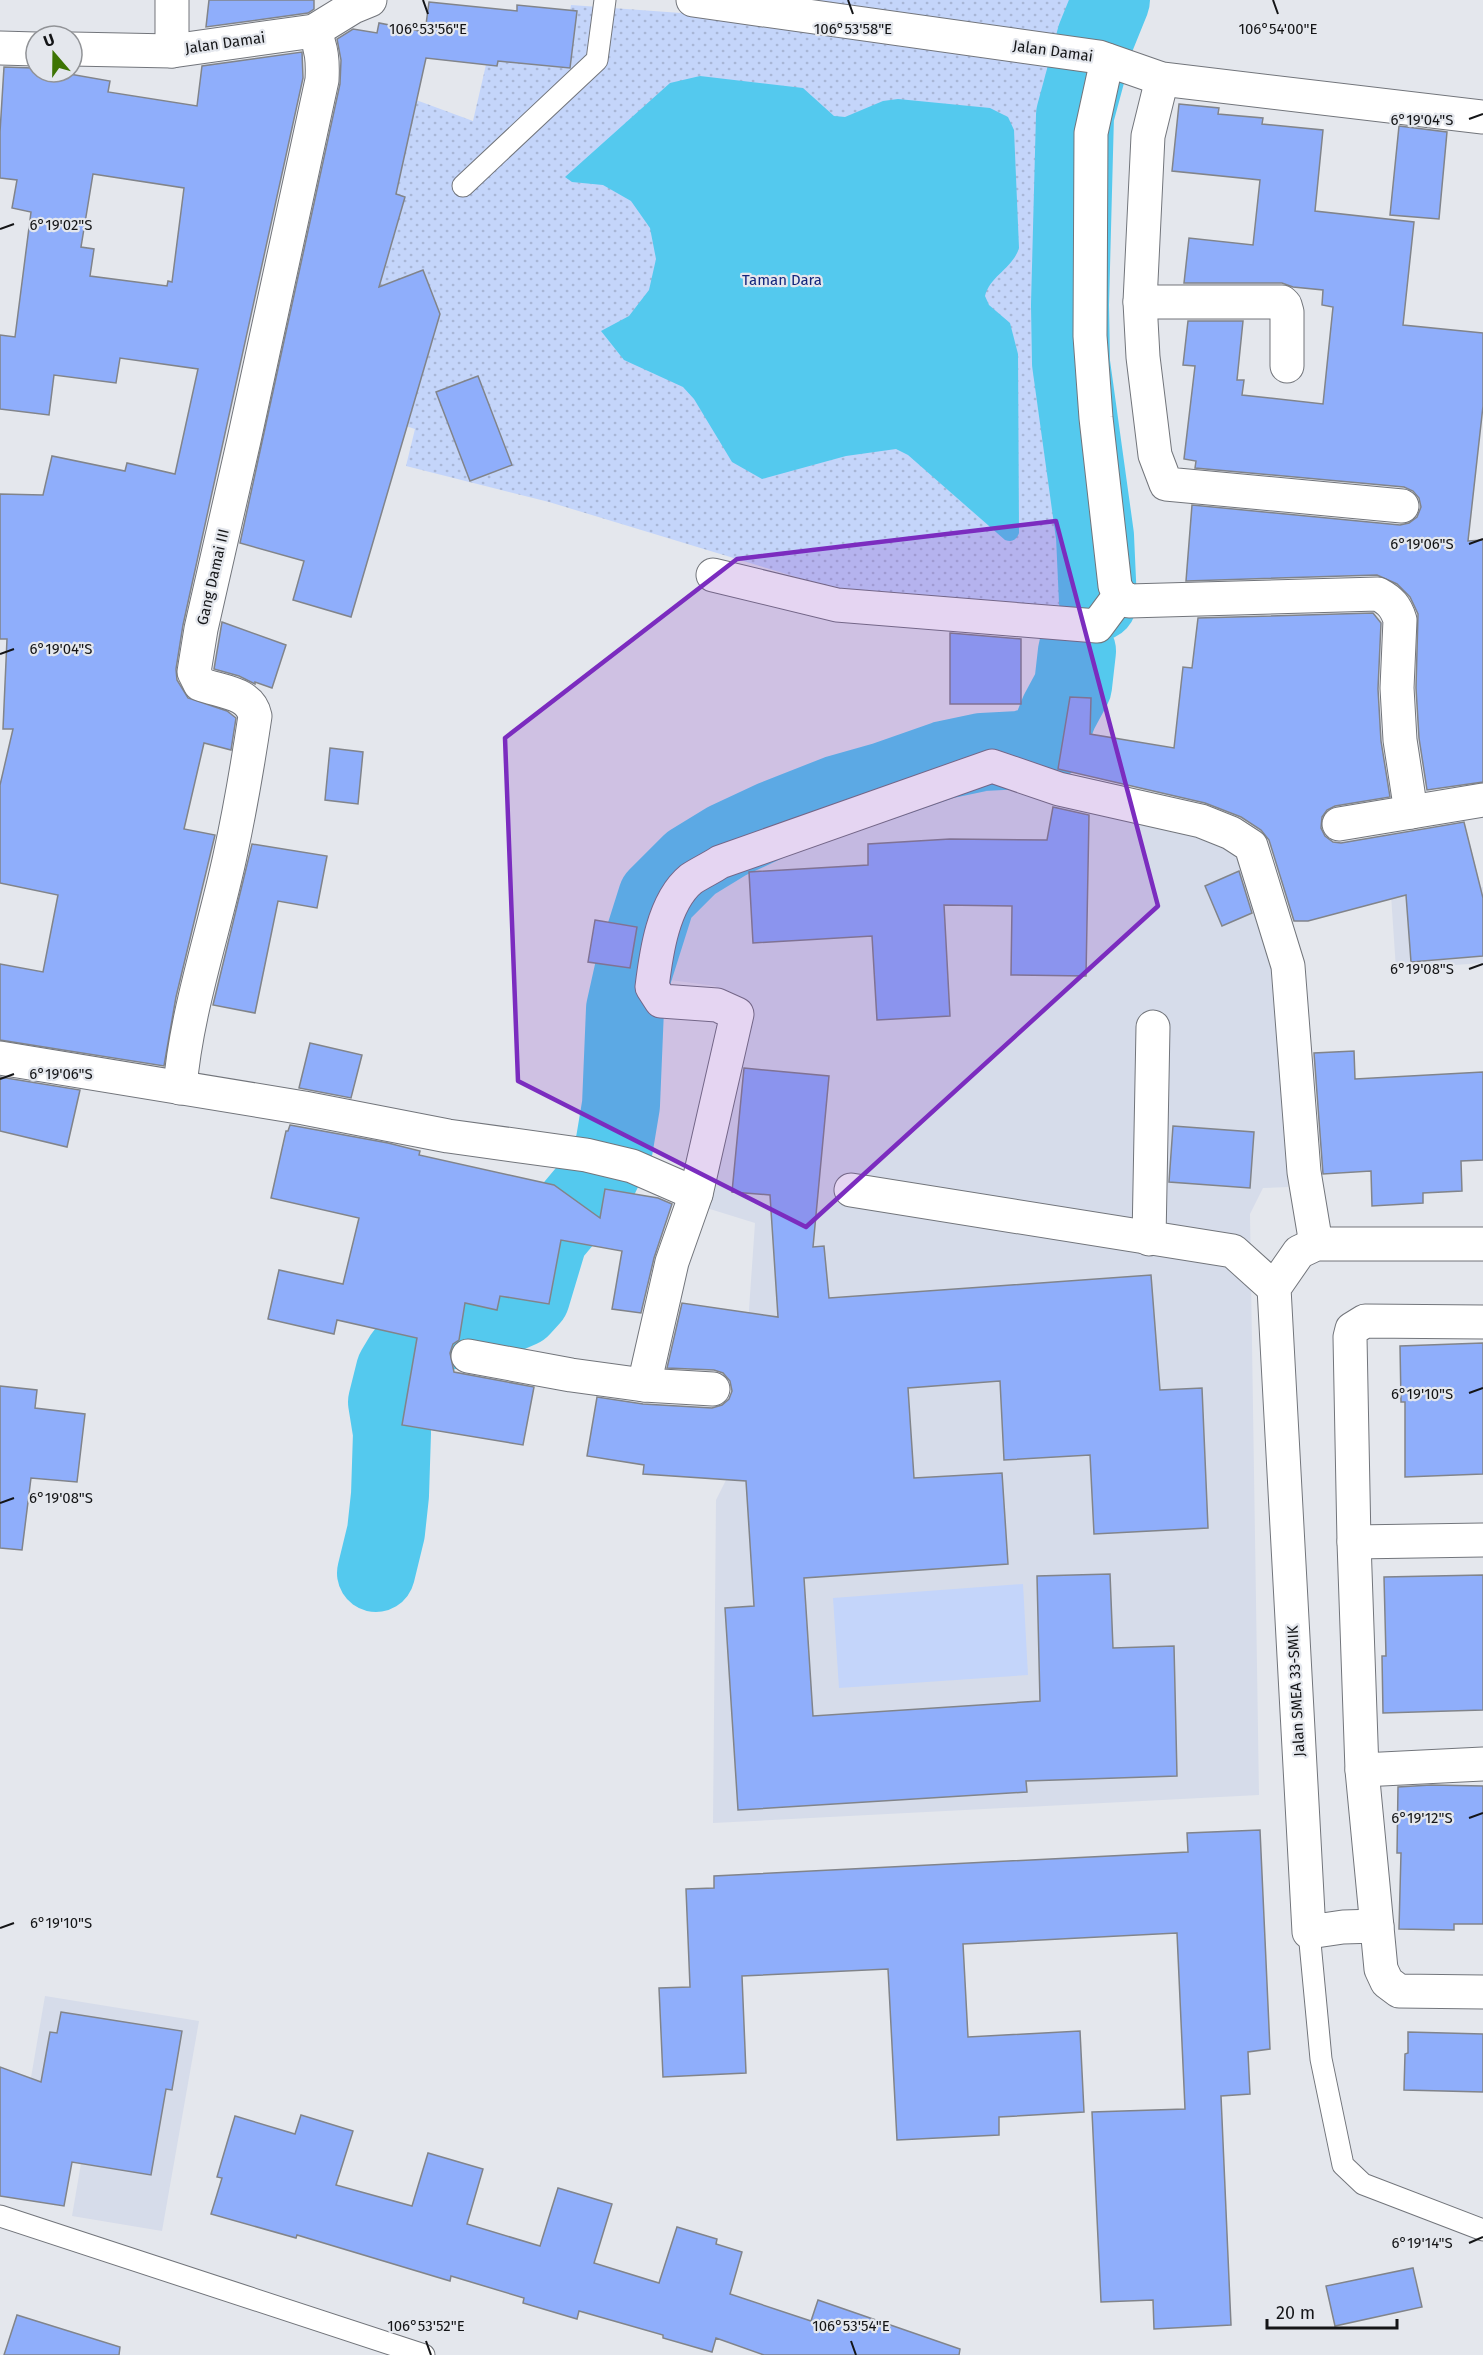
<svg xmlns="http://www.w3.org/2000/svg" width="1483" height="2355" font-family="'Fira Sans',sans-serif">
<style>
.built{fill:#d6dcea}
.green{fill:url(#green-dots)}
.pitch{fill:#c4d5fa}
.water{fill:#54c9ee}
.lines{fill:none;stroke-linecap:round;stroke-linejoin:round}
.river{stroke:#54c9ee;stroke-width:78}
.building{fill:#8faefb;stroke:#81848a;stroke-width:1.5;fill-rule:evenodd}
.lane-casing{stroke:#72757b;stroke-width:23}
.street-casing{stroke:#72757b;stroke-width:35}
.lane{stroke:#fff;stroke-width:21}
.street{stroke:#fff;stroke-width:33}
.marked{fill:#7b2cbf;fill-opacity:0.2;stroke:#7b2cbf;stroke-width:4.5;stroke-linejoin:round}
.ticks{fill:none;stroke:#141517;stroke-width:2}
.labels{text-anchor:middle;dominant-baseline:central;stroke-width:4.5;stroke-linejoin:round;paint-order:stroke}
.street-label{font-size:15px;fill:#141517;stroke:#e4e7ed}
.park-label{font-size:15px;fill:#13267c;stroke:#e4e7ed}
.ticks-label{font-size:15px;text-anchor:middle;fill:#141517;stroke:#e4e7ed;stroke-width:4.5;stroke-linejoin:round;paint-order:stroke}
</style>
<defs>
<pattern id="green-dots" width="8" height="8" patternUnits="userSpaceOnUse" patternTransform="scale(1.5)"><rect width="8" height="8" fill="#c4d5fa"/><path d="M2 2h.1M6 6h.1" fill="none" stroke="#a8b6d6" stroke-width="1.8" stroke-linecap="round"/></pattern>
</defs>
<rect width="100%" height="100%" fill="#e4e7ed"/>
<g class="built">
<polygon points="966,782 1032,791 1181,828 1236,851 1281,974 1288,1187 1263,1188 1250,1214 1259,1795 713,1823 716,1500 729,1474 748,1324 755,1223 697,1205 744,1010 715,986 663,979 684,909 709,880"/>
<polygon points="1483,887 1483,963 1396,969 1391,895"/>
<polygon points="45,1996 199,2021 162,2231 72,2216 84,2146 21,2136"/>
</g>
<polygon class="green" points="682,0 1104,0 1069,95 1061,344 1090,595 1073,611 839,590 549,502 406,466 415,429 357,410 369,310 416,100 473,121 488,56 563,56 571,5 681,13"/>
<polygon class="pitch" points="1023,1584 1028,1675 839,1688 833,1598"/>
<path class="water" d="M 700,76 L 803,88 L 834,116 L 845,117 L 883,101 L 898,99 L 990,108 L 1008,117 L 1014,130 L 1019,248 C 1013,268 990,276 985,296 L 989,305 L 1010,323 L 1018,354 L 1019,533 C 1016,541 1012,542 1005,540 L 908,455 L 896,449 L 846,456 L 762,479 L 732,462 L 694,399 L 683,387 L 624,360 L 601,331 L 629,316 L 649,290 L 656,259 L 650,228 L 631,201 L 603,185 L 572,182 L 565,177 L 670,83 Z"/>
<g class="lines">
<g class="river">
<polyline points="1098,602 1095,536 1071,363 1070,305 1075,115 1096,37 1111,0"/>
<polyline points="376,1573 386,1532 390,1495 392,1433 387,1402 395,1370 404,1355 423,1340 442,1332 487,1323 521,1308 531,1297 549,1237 600,1176 614,1147 621,1105 625,1009 633,973 657,897 691,863 727,841 772,820 838,794 884,781 944,760 982,752 1021,750 1047,742 1059,712 1073,686 1077,651"/>
</g>
</g>
<g class="building">
<polygon points="209,0 314,0 314,9 308,13 206,27"/>
<polygon points="429,2 517,11 517,5 577,11 570,68 498,61 497,66 426,58 396,194 405,197 379,287 423,270 440,314 351,617 293,600 304,561 240,543 340,84 341,60 337,39 353,29 377,33 379,23 425,32"/>
<path d="M 302,52 L 303,78 L 183,625 L 176,669 L 177,680 L 188,698 L 227,711 L 236,718 L 231,750 L 204,743 L 184,829 L 215,835 L 176,997 L 164,1066 L 0,1040 L 0,964 L 43,972 L 58,895 L 0,883 L 0,785 L 13,729 L 3,729 L 7,639 L 0,639 L 0,494 L 43,495 L 52,456 L 125,471 L 127,463 L 175,474 L 198,369 L 120,358 L 116,383 L 54,375 L 49,415 L 0,409 L 0,335 L 15,337 L 31,212 L 12,208 L 17,180 L 0,178 L 0,132 L 4,67 L 33,68 L 36,68 L 36,72 L 58,72 L 110,81 L 108,92 L 197,106 L 202,66 ZM 93,174 L 184,188 L 172,282 L 168,281 L 167,286 L 90,276 L 94,249 L 81,247 Z"/>
<polygon points="1179,104 1219,108 1218,114 1263,118 1262,124 1323,130 1315,211 1414,222 1403,325 1483,333 1483,406 1468,541 1483,540 1483,782 1427,790 1419,738 1416,688 1418,614 1410,597 1397,584 1377,575 1186,581 1192,505 1400,525 1409,523 1417,517 1421,507 1419,498 1413,491 1404,487 1195,468 1196,461 1184,459 1195,366 1183,365 1188,321 1243,321 1237,380 1244,380 1242,395 1323,404 1333,307 1322,305 1323,290 1293,287 1282,283 1184,283 1189,238 1253,245 1260,180 1172,171"/>
<polygon points="1399,126 1447,132 1439,219 1390,215"/>
<polygon points="478,376 512,465 470,481 436,392"/>
<polygon points="1373,613 1381,623 1378,689 1381,741 1390,797 1335,806 1327,810 1322,817 1321,828 1325,836 1333,842 1341,843 1464,822 1483,898 1483,956 1411,962 1406,895 1308,921 1294,921 1269,840 1261,830 1241,817 1205,803 1058,769 1070,697 1091,698 1090,734 1174,748 1183,667 1192,668 1198,618"/>
<polygon points="222,622 286,645 272,688 255,682 255,684 239,676 214,669"/>
<polygon points="950,633 1021,639 1021,704 950,704"/>
<polygon points="330,748 363,752 358,804 325,800"/>
<polygon points="1053,807 1089,815 1086,976 1011,975 1012,906 944,905 950,1016 877,1020 872,936 753,943 749,872 868,865 868,844 950,839 1047,840"/>
<polygon points="252,844 327,856 317,908 278,901 255,1013 213,1005"/>
<polygon points="1239,871 1252,913 1222,926 1205,886"/>
<polygon points="595,920 637,927 630,968 588,962"/>
<polygon points="310,1043 362,1055 351,1098 299,1088"/>
<polygon points="1354,1051 1355,1079 1483,1072 1483,1160 1461,1161 1462,1191 1423,1193 1423,1203 1372,1206 1371,1171 1323,1174 1314,1053"/>
<polygon points="744,1068 829,1076 813,1247 824,1246 829,1298 1151,1275 1160,1390 1202,1388 1208,1528 1094,1534 1090,1455 1004,1460 1000,1381 908,1388 914,1478 1002,1473 1008,1564 804,1578 813,1716 1040,1701 1037,1576 1110,1574 1113,1648 1174,1646 1177,1776 1026,1781 1027,1792 738,1810 725,1608 754,1606 746,1481 643,1474 644,1465 587,1456 597,1397 643,1404 712,1408 722,1405 729,1399 732,1391 730,1381 723,1373 714,1370 667,1368 682,1303 778,1317 770,1195 732,1192"/>
<polygon points="0,1077 80,1090 67,1147 0,1131"/>
<polygon points="290,1125 388,1143 420,1151 419,1155 554,1185 600,1218 605,1189 658,1198 672,1204 654,1258 641,1313 612,1309 622,1251 561,1240 549,1304 500,1296 497,1310 465,1303 459,1340 453,1344 450,1353 454,1372 534,1387 523,1445 402,1425 417,1338 337,1320 334,1334 268,1319 279,1270 343,1284 359,1218 271,1198 286,1131 288,1131"/>
<polygon points="1173,1126 1254,1132 1250,1188 1169,1182"/>
<polygon points="1483,1343 1483,1474 1405,1477 1405,1402 1401,1402 1400,1346"/>
<polygon points="0,1386 37,1390 35,1408 85,1414 77,1482 31,1478 22,1550 0,1548"/>
<polygon points="1483,1575 1483,1710 1383,1713 1382,1656 1386,1656 1384,1577"/>
<polygon points="1431,1785 1483,1786 1483,1924 1454,1924 1454,1930 1399,1929 1401,1853 1397,1853 1398,1787"/>
<polygon points="1260,1830 1270,2049 1248,2052 1250,2094 1221,2096 1231,2325 1154,2329 1153,2300 1101,2302 1092,2112 1185,2109 1177,1933 963,1944 968,2037 1080,2031 1084,2112 999,2117 999,2135 897,2140 888,1969 742,1976 746,2073 663,2077 659,1988 690,1987 686,1889 714,1888 714,1876 1188,1852 1187,1833"/>
<polygon points="61,2012 182,2031 172,2090 166,2089 151,2175 72,2162 64,2206 0,2196 0,2067 41,2082 50,2032 57,2033"/>
<polygon points="1408,2032 1483,2034 1483,2092 1404,2090 1405,2054 1408,2053"/>
<polygon points="301,2115 353,2131 336,2185 412,2206 428,2153 483,2169 467,2224 540,2246 558,2188 612,2204 594,2263 659,2283 677,2227 717,2239 716,2244 742,2252 730,2294 811,2321 818,2300 960,2349 959,2355 764,2355 716,2338 712,2352 663,2338 663,2335 579,2311 577,2319 523,2303 524,2298 451,2276 450,2281 297,2235 296,2238 211,2214 222,2178 217,2177 235,2116 295,2134"/>
<polygon points="1413,2268 1422,2307 1335,2326 1326,2286"/>
<polygon points="17,2315 120,2347 119,2355 4,2355"/>
</g>
<g class="lines">
<g class="lane-casing">
<g id="lane">
<polyline points="463,186 597,60 605,0"/>
<polyline points="1309,1932 1321,2059 1343,2165 1363,2184 1483,2230"/>
<polyline points="0,2216 424,2355"/>
</g>
</g>
<g class="street-casing">
<g id="street">
<polyline points="693,0 1099,57 1162,79 1483,117"/>
<polyline points="0,48 36,49"/>
<polyline points="72,49 172,51 314,31 353,7 370,0"/>
<polyline points="172,51 172,0"/>
<path d="M 1107,60 L 1091,133 L 1090,336 L 1096,418 L 1115,586 L 1120,595 L 1129,601 L 1378,594 C 1391,601 1396,607 1400,620 L 1397,688 L 1400,740 L 1411,812"/>
<polyline points="1162,79 1148,136 1140,302 1143,357 1155,455 1166,484 1402,506"/>
<polyline points="1140,302 1282,302 1285,305 1287,312 1287,366"/>
<polyline points="713,575 837,605 1097,626 1120,595"/>
<polyline points="1339,824 1483,800"/>
<polyline points="0,1058 304,1108 448,1136 586,1155 632,1166 696,1194"/>
<path d="M 180,1088 C 186,1012 214,931 230,856 C 240,810 248,763 255,716 C 250,692 221,692 200,684 L 194,672 L 201,629 L 244,440 L 322,80 C 323,62 322,48 314,31"/>
<polyline points="851,1190 1233,1251 1274,1288"/>
<polyline points="1149,1239 1153,1027"/>
<polyline points="1483,1322 1365,1321 1352,1329 1350,1337 1354,1542 1362,1770 1381,1969 1387,1982 1399,1991 1483,1992"/>
<polyline points="468,1356 571,1375 644,1385 713,1389"/>
<path d="M 644,1385 L 672,1262 L 696,1194 L 737,1014 L 717,1005 L 661,1001 L 652,987 C 656,954 663,902 691,879 C 700,873 711,868 720,862 L 992,766 L 1059,789 L 1201,821 L 1231,833 L 1251,846 L 1288,966 L 1304,1172 L 1316,1244"/>
<polyline points="1354,1542 1483,1540"/>
<polyline points="1362,1770 1483,1764"/>
<polyline points="1377,1926 1343,1927 1309,1932 1274,1288 1299,1252 1316,1244 1483,1244"/>
</g>
</g>
<use href="#lane" class="lane"/>
<use href="#street" class="street"/>
</g>
<path class="marked" d="M 1056,521 L 1158,906 L 806,1227 L 518,1081 L 505,738 L 737,559 Z"/>
<path class="ticks" d="M 423,0 L 428,14M 848,0 L 853,14M 1273,0 L 1278,14M 1469,119 L 1483,114M 0,229 L 14,224M 1469,544 L 1483,539M 0,654 L 14,649M 1469,969 L 1483,964M 0,1079 L 14,1074M 1469,1393 L 1483,1388M 0,1503 L 14,1498M 1469,1818 L 1483,1813M 0,1928 L 14,1923M 1469,2243 L 1483,2237M 426,2341 L 431,2355M 851,2341 L 856,2355"/>
<g class="labels">
<g class="street-label">
<text transform="translate(225 43) rotate(-8)">Jalan Damai</text>
<text transform="translate(1053 51) rotate(8)">Jalan Damai</text>
<text transform="translate(213 577) rotate(-77)">Gang Damai III</text>
<text transform="translate(1296 1691) rotate(-93)">Jalan SMEA 33-SMIK</text>
</g>
<g class="park-label">
<text x="782" y="280">Taman Dara</text>
</g>
</g>
<g class="ticks-label">
<text x="853" y="34">106°53'58"E</text>
<text x="428" y="34">106°53'56"E</text>
<text x="1278" y="34">106°54'00"E</text>
<text x="1422" y="125">6°19'04"S</text>
<text x="61" y="230">6°19'02"S</text>
<text x="1422" y="549">6°19'06"S</text>
<text x="61" y="654">6°19'04"S</text>
<text x="1422" y="974">6°19'08"S</text>
<text x="61" y="1079">6°19'06"S</text>
<text x="1422" y="1399">6°19'10"S</text>
<text x="61" y="1503">6°19'08"S</text>
<text x="1422" y="1823">6°19'12"S</text>
<text x="61" y="1928">6°19'10"S</text>
<text x="1422" y="2248">6°19'14"S</text>
<text x="426" y="2331">106°53'52"E</text>
<text x="851" y="2331">106°53'54"E</text>
</g>
<g transform="translate(54 54) rotate(340)"><circle r="28" fill="#e4e7ed" stroke="#919397" stroke-width="1.5"/>
<path d="M0-4.5L10 22L0 15L-10 22Z" fill="#3d7404"/>
<text y="-9" font-size="16" font-weight="bold" text-anchor="middle" fill="#141517">U</text>
</g>
<path d="M1267 2319v9h130v-9" fill="none" stroke="#141517" stroke-width="3"/>
<text x="1276" y="2319" font-size="18" fill="#141517" stroke="#e4e7ed" stroke-width="4.5" paint-order="stroke">20 m</text>
</svg>
